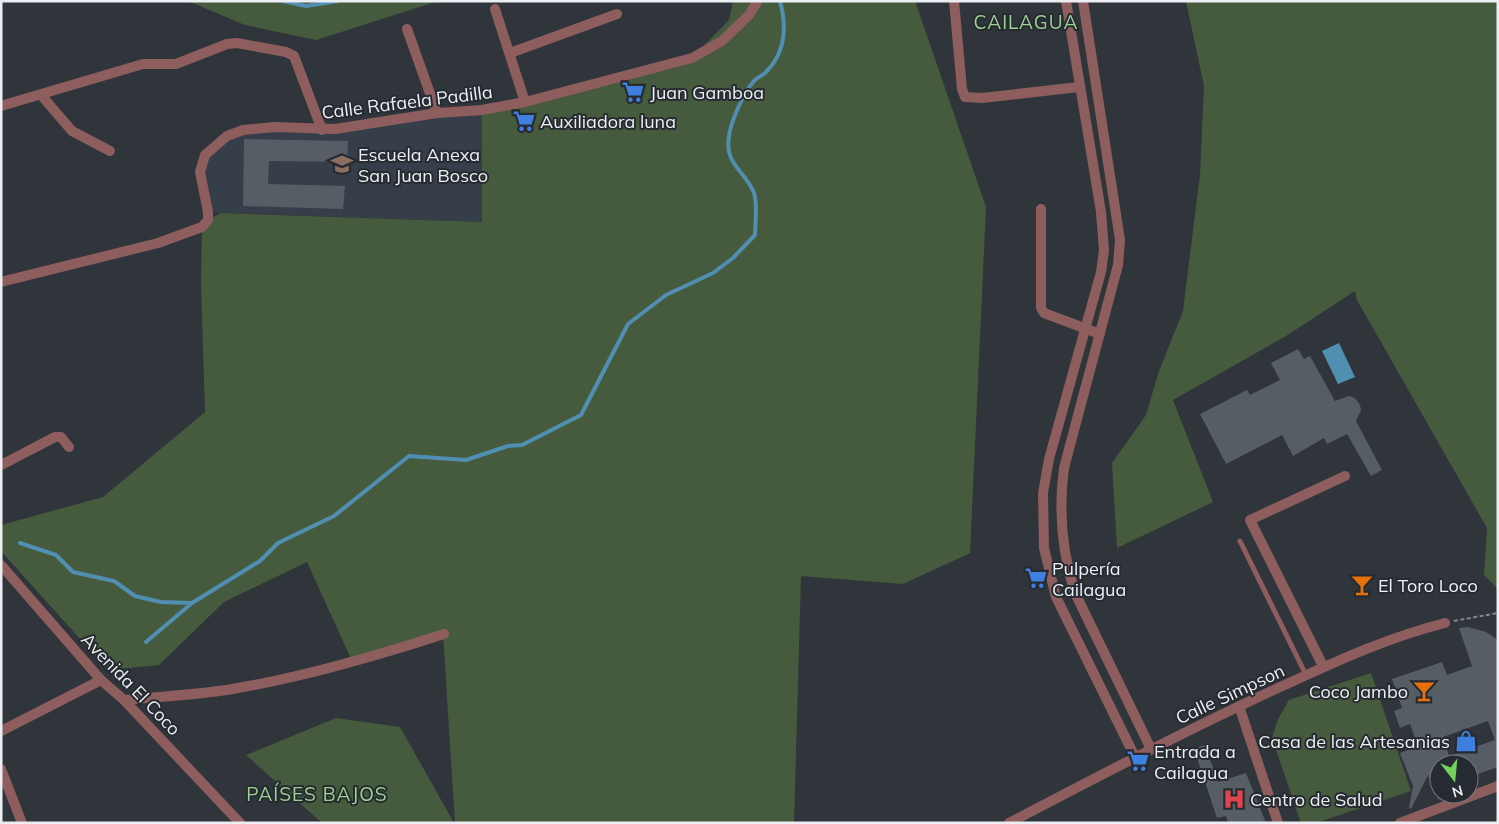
<svg xmlns="http://www.w3.org/2000/svg" width="1499" height="824" font-family="Mulish,sans-serif">
<style>
.built{fill:#363e49}
.green{fill:#465b3d}
.water{fill:#508eb2}
.lines{fill:none;stroke-linecap:round;stroke-linejoin:round}
.stream{stroke:#508eb2;stroke-width:4}
.building{fill:#575d64;fill-rule:evenodd}
.path{stroke:#84888d;stroke-width:2;stroke-dasharray:4 2.5;stroke-linecap:butt}
.service{stroke:#8e5d5d;stroke-width:5}
.minor{stroke:#8e5d5d;stroke-width:10}
.labels{text-anchor:middle;dominant-baseline:central;stroke-width:4;stroke-linejoin:round;paint-order:stroke}
.poi-label{font-size:18px;fill:#ebeef2;stroke:#262b31;text-anchor:start}
.street-label{font-size:18px;fill:#ebeef2;stroke:#262b31}
.neighbourhood-label{font-size:19px;letter-spacing:1px;fill:#9ed092;stroke:#262b31}
</style>
<rect width="100%" height="100%" fill="#30353b"/>
<polygon class="built" points="482,110 482,222 208,212 203,192 205,155 243,130 322,130"/>
<g class="green">
<polygon points="188,1 455,1 432,3 316,40 245,25"/>
<polygon points="733,1 915,1 986,207 970,553 903,584 801,576 794,823 455,823 443,634 352,661 307,562 224,602 159,665 108,670 1,551 1,525 103,497 205,412 201,282 202,227 208,220 221,213 482,222 482,110 692,58 729,20"/>
<polygon points="1186,1 1498,1 1498,589 1484,575 1487,528 1357,300 1355,291 1286,336 1173,400 1213,502 1117,548 1112,463 1146,415 1159,371 1183,311 1200,175 1204,86"/>
<polygon points="1371,673 1411,791 1316,823 1301,823 1272,738 1278,719 1289,700"/>
<polygon points="336,718 400,727 454,823 322,823 246,755"/>
</g>
<polygon class="water" points="1339,343 1355,377 1338,384 1322,351"/>
<g class="lines">
<g class="stream">
<polyline points="283,1 306,6 338,1"/>
<polyline points="20,543 56,555 73,572 114,581 135,596 161,602 192,603"/>
<path d="M 146,642 L 192,603 L 260,561 L 278,543 L 334,516 L 409,456 L 466,460 L 508,446 L 522,445 L 581,415 L 628,324 L 666,295 L 713,273 L 733,258 L 755,235 C 755,223 758,205 754,193 C 745,170 724,165 729,136 C 731,121 744,92 754,81 C 757,77 763,76 766,72 C 786,52 787,27 780,1"/>
</g>
</g>
<g class="building">
<polygon points="244,139 348,141 347,162 269,161 268,184 345,186 343,209 243,206"/>
<polygon points="1298,349 1304,359 1310,356 1335,401 1349,396 1355,398 1360,405 1361,410 1356,421 1382,470 1371,476 1347,434 1327,444 1324,438 1293,456 1282,435 1226,464 1200,414 1247,390 1250,395 1280,380 1271,363"/>
<path d="M 1468,627 L 1486,632 L 1498,640 L 1498,767 L 1469,777 L 1469,764 L 1439,764 L 1439,801 L 1428,775 L 1411,809 L 1409,808 L 1413,786 L 1400,753 L 1418,746 L 1410,724 L 1400,728 L 1394,711 L 1402,708 L 1392,679 L 1442,662 L 1447,675 L 1472,666 L 1459,628 ZM 1488,721 L 1495,740 L 1449,756 L 1443,737 Z"/>
<polygon points="1205,745 1218,782 1246,773 1266,823 1228,823 1226,816 1217,818 1194,749"/>
</g>
<g class="lines">
<polyline class="path" points="1454,621 1498,613"/>
<polyline class="service" points="1240,541 1306,675"/>
<g class="minor">
<polyline points="954,1 962,89 965,97 982,98 1079,87"/>
<polyline points="1066,1 1101,212 1104,250 1101,272 1049,459 1043,493 1044,548 1056,597 1135,757"/>
<path d="M 1083,1 L 1120,240 L 1118,265 L 1064,468 C 1058,512 1062,552 1075,593 L 1151,749"/>
<polyline points="495,9 525,102"/>
<polyline points="407,29 437,113"/>
<polyline points="510,53 617,14"/>
<polyline points="41,95 72,131 110,151"/>
<polyline points="1,106 143,64 176,64 227,44 237,43 286,52 294,56 322,130"/>
<polyline points="1041,209 1041,308 1044,313 1100,334"/>
<polyline points="1,282 158,243 202,227 208,220 208,212 200,172 205,155 227,136 243,130 274,127 335,129 437,113 482,110 525,102 692,58 722,41 749,15 757,2"/>
<polyline points="1,465 55,437 61,437 69,447"/>
<polyline points="1,565 101,680 124,700 240,823"/>
<polyline points="1323,666 1250,520 1345,476"/>
<path d="M 124,700 C 162,696 201,695 238,688 C 308,676 376,656 444,634"/>
<polyline points="1239,706 1278,823"/>
<polyline points="1,731 101,680"/>
<polyline points="1,769 22,823"/>
<path d="M 1009,823 C 1097,777 1185,731 1276,689 C 1331,664 1385,638 1445,623"/>
<polyline points="1400,823 1498,786"/>
</g>
</g>
<defs>
<g id="supermarket-bare" transform="scale(1.725)"><path d="M-6-5.5h2.5l.6 2H6L4.5 2H-2.5L-4.4-4H-6ZM-1.5 3.2a1.3 1.3 0 1 0 .1 0ZM3 3.2a1.3 1.3 0 1 0 .1 0Z" fill="#3f7fe0" stroke="#262b31" stroke-width="2.5" paint-order="stroke"/></g>
<g id="school-bare" transform="scale(1.725)"><path d="M0-5L7-2L0 1L-7-2ZM-4 1L0 2.5L4 1V4Q0 6-4 4Z" fill="#8d6e63" stroke="#262b31" stroke-width="2.5" paint-order="stroke"/></g>
<g id="bar-bare" transform="scale(1.725)"><path d="M-6-5H6L.8 .8V4.5H3.5V6h-7V4.5H-.8V.8Z" fill="#e8710a" stroke="#262b31" stroke-width="2.5" paint-order="stroke"/></g>
<g id="shop-bare" transform="scale(1.725)"><path d="M-5-2.5h2.3a2.7 3.5 0 0 1 5.4 0H5L5.5 6h-11ZM-1.5-2.5h3a1.5 2.3 0 0 0-3 0Z" fill="#3f7fe0" stroke="#262b31" stroke-width="2.5" paint-order="stroke"/></g>
<g id="hospital-bare" transform="scale(1.725)"><path d="M-5-5h3v3.5h4V-5h3V5h-3V1.5h-4V5h-3Z" fill="#e0444e" stroke="#262b31" stroke-width="2.5" paint-order="stroke"/></g>
</defs>
<g fill-rule="evenodd">
<use href="#supermarket-bare" x="633" y="92"/>
<use href="#supermarket-bare" x="524" y="121"/>
<use href="#school-bare" x="342" y="164"/>
<use href="#supermarket-bare" x="1036" y="578"/>
<use href="#bar-bare" x="1362" y="585"/>
<use href="#bar-bare" x="1424" y="691"/>
<use href="#shop-bare" x="1466" y="741"/>
<use href="#supermarket-bare" x="1138" y="761"/>
<use href="#hospital-bare" x="1234" y="799"/>
</g>
<g class="labels">
<g class="poi-label">
<text x="650" y="92">Juan Gamboa</text>
<text x="540" y="121">Auxiliadora luna</text>
<text x="358" y="154">Escuela Anexa<tspan x="358" dy="21">San Juan Bosco</tspan></text>
<text x="1052" y="568">Pulpería<tspan x="1052" dy="21">Cailagua</tspan></text>
<text x="1378" y="585">El Toro Loco</text>
<text x="1408" y="691" text-anchor="end">Coco Jambo</text>
<text x="1450" y="741" text-anchor="end">Casa de las Artesanias</text>
<text x="1154" y="751">Entrada a<tspan x="1154" dy="21">Cailagua</tspan></text>
<text x="1250" y="799">Centro de Salud</text>
</g>
<g class="street-label">
<text transform="translate(407 102) rotate(-7)">Calle Rafaela Padilla</text>
<text transform="translate(131 684) rotate(46)">Avenida El Coco</text>
<text transform="translate(1230 694) rotate(-25)">Calle Simpson</text>
</g>
<g class="neighbourhood-label">
<text x="1026" y="22">CAILAGUA</text>
<text x="317" y="794">PAÍSES BAJOS</text>
</g>
</g>
<rect width="1499" height="824" fill="none" stroke="#ebeef2" stroke-width="5"/>
<g transform="translate(1454 779) rotate(164)"><circle r="24" fill="#262b31" stroke="#75797e"/>
<path d="M0-4L9 19L0 12L-9 19Z" fill="#74d25c"/>
<text y="-8" font-size="14" font-weight="bold" text-anchor="middle" fill="#ebeef2">N</text>
</g>
</svg>
